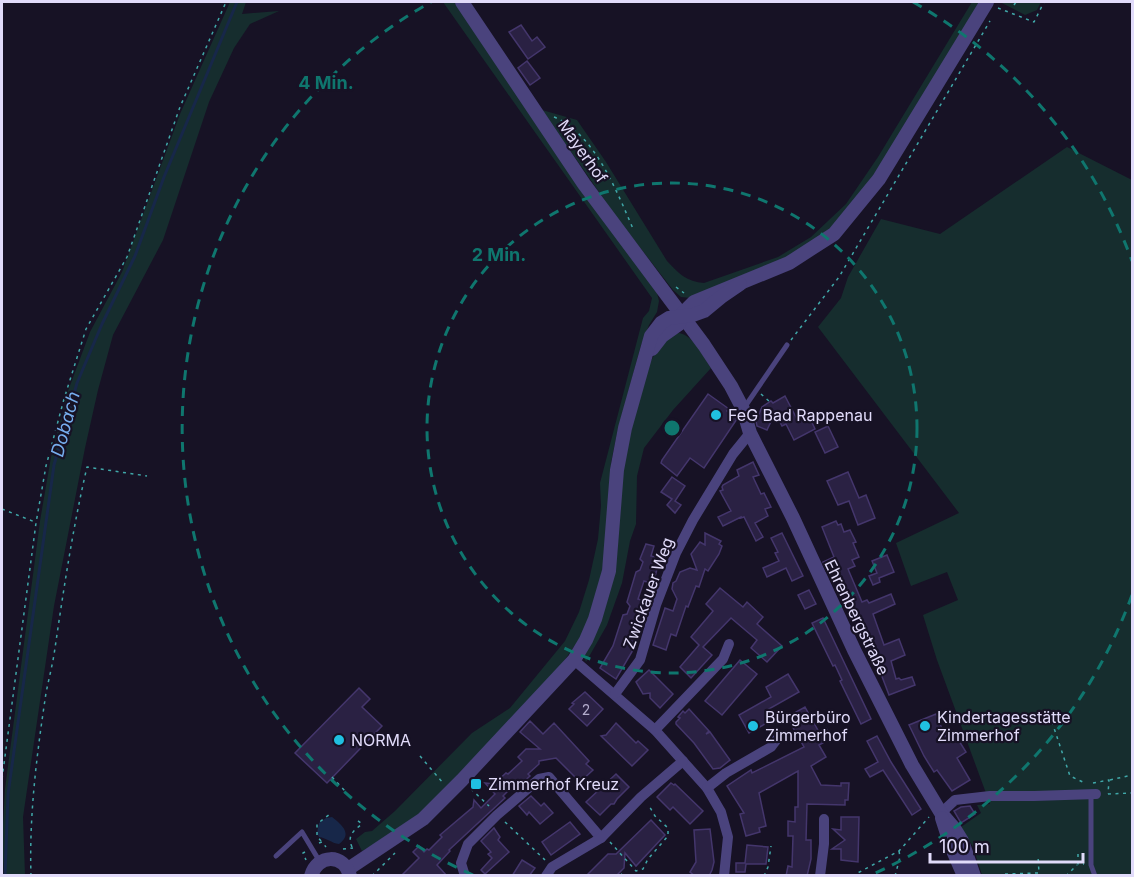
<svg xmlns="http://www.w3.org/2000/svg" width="1134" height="877" font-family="Inter,sans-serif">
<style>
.green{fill:#162d2e}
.water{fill:#172749}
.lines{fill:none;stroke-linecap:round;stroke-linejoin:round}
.stream{stroke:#172749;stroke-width:3}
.building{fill:#2a2143;stroke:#44366c;stroke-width:1.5}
.path{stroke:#40a8a9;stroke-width:1.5;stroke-dasharray:3 4.5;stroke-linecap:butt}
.service{stroke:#4a437d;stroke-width:5}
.minor{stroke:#4a437d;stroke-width:10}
.tertiary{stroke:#4a437d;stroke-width:14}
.ring{fill:none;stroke:#0f766e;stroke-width:3;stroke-dasharray:10 8}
.poi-dot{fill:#20c0e1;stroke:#171225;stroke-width:2}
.labels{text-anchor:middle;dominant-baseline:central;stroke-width:4.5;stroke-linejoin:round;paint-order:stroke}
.number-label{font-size:14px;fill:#b3accc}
.street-label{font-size:16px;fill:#e1dbfa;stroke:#171225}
.poi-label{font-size:16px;fill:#e1dbfa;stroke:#171225;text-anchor:start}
.water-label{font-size:18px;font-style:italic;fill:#76aded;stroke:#171225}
.centre{fill:#0f766e;stroke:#171225;stroke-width:3}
.ring-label{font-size:18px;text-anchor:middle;font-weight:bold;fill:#0f766e;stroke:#171225;stroke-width:4.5;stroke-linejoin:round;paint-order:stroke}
</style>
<rect width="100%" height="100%" fill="#171225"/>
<g class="green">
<polygon points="230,2 246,2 242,14 279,11 250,24 234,48 209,102 163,240 113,335 98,390 85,448 54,606 23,817 25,875 4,875 2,841 5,789 40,521 51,457 68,391 90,332 122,272 180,114"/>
<polygon points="443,2 454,2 657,293 659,301 657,312 649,325 641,345 617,433 611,463 607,538 600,585 592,612 580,638 564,661 544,685 421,813 387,837 362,851 356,839 365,832 372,831 395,811 472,733 510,708 565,641 579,612 589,580 598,539 601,506 600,483 643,318 649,311 652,298"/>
<path d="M 972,2 L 981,2 L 894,146 L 840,222 L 803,251 L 691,298 L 681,297 L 673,290 L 617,218 L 542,110 L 577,120 L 606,162 L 667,261 C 678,273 687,282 704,283 L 778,257 L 811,237 L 846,204 L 878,157 Z"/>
<polygon points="1000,2 1041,2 1037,10 1025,15"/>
<polygon points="1067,147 1132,180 1132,875 982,875 973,847 961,827 981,813 977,805 990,804 937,660 923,615 958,600 947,572 911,586 896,543 959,513 818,327 841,298 848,277 881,219 940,234"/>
<path d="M 679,333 C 694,336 703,356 711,368 L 673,410 L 644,448 L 637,476 L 636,524 L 630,541 L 622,583 L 607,625 L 586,662 L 583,654 L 617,554 L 622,462 L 647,368 L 659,346 L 673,334 Z"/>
</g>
<path class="water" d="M 332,817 C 342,825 353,834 339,844 C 331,843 327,838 319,837 L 317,833 L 319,823 L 326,818 Z"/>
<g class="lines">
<polyline class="stream" points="5,876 8,794 54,465 77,383 102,324 135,256 164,177 237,2"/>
</g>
<g class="building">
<polygon points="521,25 532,41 537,37 545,47 528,59 509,32"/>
<polygon points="527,61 540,78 530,85 518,68"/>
<polygon points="708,394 729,409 727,411 737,419 704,468 690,458 677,476 661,463 662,460"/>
<polygon points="785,396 798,421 809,416 815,429 794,440 786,424 782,426 775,413 767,430 757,426 756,421 762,407 771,401 773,403"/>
<polygon points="828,426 838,447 825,453 815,432"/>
<polygon points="753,462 759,475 753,477 761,494 764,493 771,507 765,509 768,516 755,523 763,537 756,541 744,517 741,518 741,517 723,526 718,517 731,511 720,491 723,490 722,487 723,485 739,476 737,470"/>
<polygon points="848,472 859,498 866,495 875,518 858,525 849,501 838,505 827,481"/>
<polygon points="672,477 685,486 675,501 681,505 675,513 667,505 672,499 661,492"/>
<polygon points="836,521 838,525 841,524 844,532 850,530 856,542 853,543 859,557 852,560 855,566 848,569 862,602 867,600 869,603 891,594 895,604 873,614 884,645 899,639 905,655 891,661 896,679 899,678 901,680 912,677 915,685 889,695 867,637 864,639 840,589 844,587 836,569 828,572 823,562 834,557 822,527"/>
<polygon points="705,533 721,541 719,544 722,546 719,554 708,571 705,569 699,587 696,586 688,607 686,606 676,636 671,634 666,650 653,645 665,608 673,611 677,599 672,589 673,583 676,581 680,572 690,568 697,570 691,554 700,542 705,545"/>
<polygon points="782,533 803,576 792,581 786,568 767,577 763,568 779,561 775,553 778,552 771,538"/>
<polygon points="646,544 654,546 651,556 660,558 653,584 644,581 638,599 647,602 632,650 633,650 616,679 600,668 613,646 623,615 627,614 630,606 627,602 636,572 640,570 643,562 640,559"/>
<polygon points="887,555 894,572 879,578 880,582 873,585 869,576 877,573 872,561"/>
<polygon points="720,588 743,607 747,602 763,617 757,624 782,646 767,662 751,648 757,640 731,618 703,647 712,655 691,678 680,667 699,645 691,637 713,611 706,604"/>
<polygon points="809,590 816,604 805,609 798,595"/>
<polygon points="823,618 871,719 861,724 840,681 842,680 835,665 833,666 812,623"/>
<polygon points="740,660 757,674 722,715 705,701"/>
<polygon points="649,670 673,694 660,708 650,698 650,693 643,694 636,682"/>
<polygon points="788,674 799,692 767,710 772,720 749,733 739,715 771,697 766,687"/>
<polygon points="359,688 370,699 362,707 382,726 327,783 295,753"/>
<polygon points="585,692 603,709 587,726 569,709 574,704 572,703"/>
<polygon points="805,707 819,732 826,728 832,738 819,745 826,757 811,766 821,785 841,786 841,783 849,783 848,800 845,800 845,805 807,804 806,840 811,840 811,859 807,876 786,876 788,866 792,867 793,836 788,836 788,821 795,822 795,807 798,807 798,771 759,793 766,826 759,828 760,832 746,836 740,814 744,813 727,786 751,770 752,773 804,747 787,717"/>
<polygon points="689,709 709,731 706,734 710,732 730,760 720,768 713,769 694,743 676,724 676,722 680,718 678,717 683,711 685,713"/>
<polygon points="936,714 945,736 953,731 966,752 957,758 970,780 952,791 937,770 934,772 924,756 909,725"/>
<polygon points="530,721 543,734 554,723 589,761 586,764 593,770 580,782 556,758 539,761 539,764 528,774 530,776 519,786 516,783 503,796 505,798 449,850 450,851 437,865 447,876 401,876 419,858 413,852 419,846 424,852 427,849 429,850 442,837 440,835 473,807 474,800 481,808 495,794 485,783 494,784 506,773 508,774 522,761 518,757 526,749 540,749 520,732"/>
<polygon points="616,723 636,743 638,741 648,750 632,766 601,736 606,735"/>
<polygon points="877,736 891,762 921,809 912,815 883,770 870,777 865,769 878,762 867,741"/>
<polygon points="616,774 629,787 617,799 614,804 611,804 600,815 586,802"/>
<polygon points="671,783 674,785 675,784 703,811 690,824 673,807 670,810 657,797"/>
<polygon points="531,796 541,806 544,803 553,813 540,824 529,812 527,815 519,806"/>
<polygon points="970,806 975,814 961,823 954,811 961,807"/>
<polygon points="841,817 859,817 858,862 841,860 841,849 832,849 845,840 833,829 841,830"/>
<polygon points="651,820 665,835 636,866 625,853 624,868 616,876 586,876 608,854 616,854"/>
<polygon points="570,822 580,834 551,855 542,842"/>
<polygon points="494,828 500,837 498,840 509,852 485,874 481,870 492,858 488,854 491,852 481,841"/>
<polygon points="710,829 714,862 712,870 709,876 695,876 690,872 696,862 694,830"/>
<polygon points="747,845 768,847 766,864 746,864 745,872 736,872 736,863 745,863"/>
<polygon points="522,860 535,868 529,876 512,876"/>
</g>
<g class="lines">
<g class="path">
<polyline points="1014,5 1016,2"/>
<polyline points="998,8 1034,22 1044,2"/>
<path d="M 554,117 C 595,134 617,192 634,231"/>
<polyline points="676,287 684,293"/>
<polyline points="791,340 839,277 990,21"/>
<polyline points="761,394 770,402"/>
<polyline points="2,509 35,522"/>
<polyline points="1052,722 1070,776 1085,783"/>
<polyline points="420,756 443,783"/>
<polyline points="332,777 346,792"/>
<polyline points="2,779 36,523 46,466 64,399 86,329 127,257 180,107 226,2"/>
<polyline points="1110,780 1132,775"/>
<polyline points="1093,783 1109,780 1108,794"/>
<polyline points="471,789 489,806"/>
<polyline points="1108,794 1132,793"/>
<polyline points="505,822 545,860"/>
<polyline points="321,841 317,836 317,824 330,814"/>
<polyline points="610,842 636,871 643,869 648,859 668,836 668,828 655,816 648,804"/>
<polyline points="319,843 322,842 326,847"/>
<path d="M 352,847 C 347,836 353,831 362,824 L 357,820"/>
<polyline points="343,849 353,848"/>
<polyline points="305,852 303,853 306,860"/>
<polyline points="1078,854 1078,864 1084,864"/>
<polyline points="1005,874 1039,873 1038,856"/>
<path d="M 31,876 C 29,814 37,753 46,693 C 49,678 53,663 55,648 C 64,587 73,527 87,467 L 147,476"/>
<polyline points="372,876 395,853"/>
<polyline points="620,876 625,871"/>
<polyline points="764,876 768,867 771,846"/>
<polyline points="852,876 899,851 929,817"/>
<polyline points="895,876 900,857 899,851"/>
<polyline points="1066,876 1077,865"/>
</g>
<g class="service">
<polyline points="744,408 787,345"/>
<polyline points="1091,794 1091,865 1095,876"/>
<polyline points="276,856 302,832 320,862"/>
</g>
<g class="minor">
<polyline points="574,660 655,730 707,788 721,812 728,837 724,876"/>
<polyline points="615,694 640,660 656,605 676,553 693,520 733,454 750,433"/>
<polyline points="655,730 723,659 729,644"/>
<polyline points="707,788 726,773 771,747 777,739"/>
<polyline points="941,813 955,800 990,796 1034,796 1096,794"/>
<polyline points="465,876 461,863 468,844 497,815 539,779 549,777 601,838"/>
<polyline points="546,876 552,867 601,838 641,797 683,761"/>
<polyline points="820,876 824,844 824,819"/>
</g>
<g class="tertiary">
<polyline points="462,2 584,184 704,345 731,386 743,409 750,433 793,518 854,650 912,765 941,813 954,828 962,841 974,876"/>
<polyline points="652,349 662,336 679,324 681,315 694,302 789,263 834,234 879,179 987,2"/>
<polyline points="942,818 951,846 964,876"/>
<polyline points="348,869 423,819 462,780 574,660 586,640 595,619 609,571 617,470 625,428 651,336 661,323 669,318 693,315 704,311 721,297 740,284"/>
<path d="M 311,876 C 317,854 344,853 350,876"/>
</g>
</g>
<g class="ring">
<circle cx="672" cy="428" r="245"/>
<path d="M1132 595A489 489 0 0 1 871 875M473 875A489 489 0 0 1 431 2M913 2A489 489 0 0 1 1132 261"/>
</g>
<g class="poi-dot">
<circle cx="716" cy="415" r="6"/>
<circle cx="753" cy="726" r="6"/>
<circle cx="925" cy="726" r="6"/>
<circle cx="339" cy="740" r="6"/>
<rect x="470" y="778" width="12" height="12" rx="3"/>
</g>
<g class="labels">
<g class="number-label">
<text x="586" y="709">2</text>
</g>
<g class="street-label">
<text transform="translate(583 151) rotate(55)">Mayerhof</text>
<text transform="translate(648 593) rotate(-70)">Zwickauer Weg</text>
<text transform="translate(857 617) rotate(64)">Ehrenbergstraße</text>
</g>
<g class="poi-label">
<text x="728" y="415">FeG Bad Rappenau</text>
<text x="765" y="717">Bürgerbüro<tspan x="765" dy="18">Zimmerhof</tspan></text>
<text x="937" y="717">Kindertagesstätte<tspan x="937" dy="18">Zimmerhof</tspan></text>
<text x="351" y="740">NORMA</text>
<text x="488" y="784">Zimmerhof Kreuz</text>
</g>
<g class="water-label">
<text transform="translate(65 424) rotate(-75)">Dobach</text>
</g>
</g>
<circle cx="672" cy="428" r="9" class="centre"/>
<g class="ring-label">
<text x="326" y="89">4 Min.</text>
<text x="499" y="261">2 Min.</text>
</g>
<rect width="1134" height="877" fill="none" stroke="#e1dbfa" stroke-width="6"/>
<path d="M930 853v9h153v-9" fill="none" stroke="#e1dbfa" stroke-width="3"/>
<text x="939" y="853" font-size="18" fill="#e1dbfa" stroke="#171225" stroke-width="4.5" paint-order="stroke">100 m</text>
</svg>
